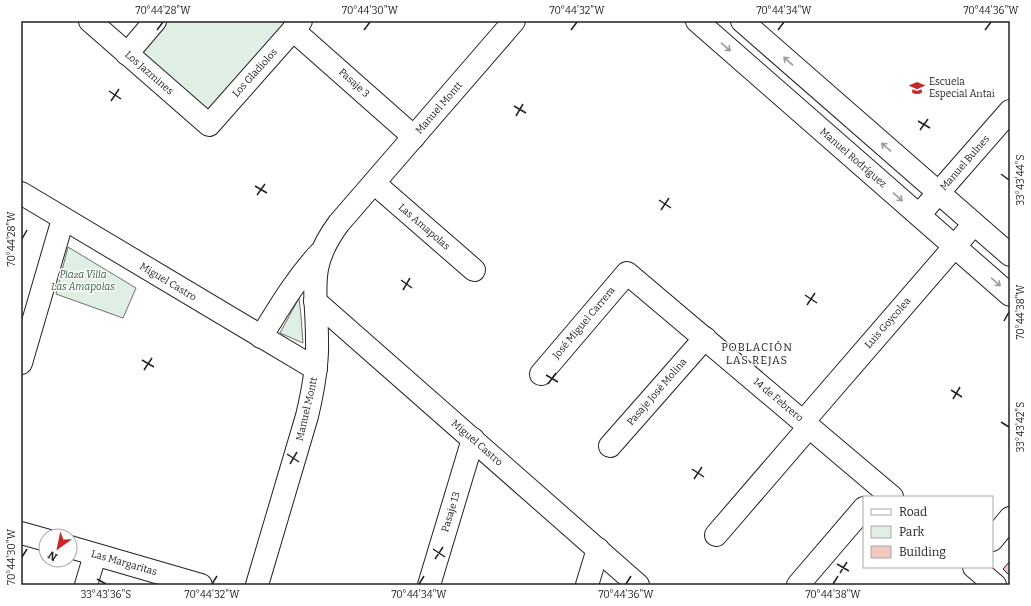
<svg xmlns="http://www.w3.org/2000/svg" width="1031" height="606" font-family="Bitter,serif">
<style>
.green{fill:#e0efe3;stroke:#6f6f6f}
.building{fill:#f3c9c0;stroke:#222}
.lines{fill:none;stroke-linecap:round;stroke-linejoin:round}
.minor-casing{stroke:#222;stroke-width:24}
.major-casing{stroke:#222;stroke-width:24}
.minor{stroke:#fff;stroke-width:22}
.major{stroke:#fff;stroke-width:22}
.oneway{stroke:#9c9c9c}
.ticks{fill:none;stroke:#222;stroke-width:1.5}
.labels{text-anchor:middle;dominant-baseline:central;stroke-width:3;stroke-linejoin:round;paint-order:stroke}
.street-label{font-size:10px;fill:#222;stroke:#fff}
.poi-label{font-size:10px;fill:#222;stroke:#fff;text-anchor:start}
.park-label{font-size:10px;font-style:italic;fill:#2f5e38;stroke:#fff}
.neighbourhood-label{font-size:11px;letter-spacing:1px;fill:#222;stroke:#fff}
.neatline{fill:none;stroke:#222;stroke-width:1.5}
.ticks-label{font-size:10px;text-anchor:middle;fill:#222}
</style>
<rect width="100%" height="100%" fill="#fff"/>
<g class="green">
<polygon points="164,21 287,21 205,113 136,52"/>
<polygon points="68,247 136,288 123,318 56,294"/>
<polygon points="299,298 301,316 303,343 280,333"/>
</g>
<polygon class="building" points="1010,561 1010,576 1003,569"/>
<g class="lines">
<g class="minor-casing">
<g id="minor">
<polyline points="90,21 209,125 301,21"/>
<polyline points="293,30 414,137"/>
<polyline points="127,54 155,21"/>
<polyline points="374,183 474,270"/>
<polyline points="21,193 316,369"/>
<polyline points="919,215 1010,111"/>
<polyline points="315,301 638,585"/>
<path d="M 261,337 C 279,308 296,279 319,254"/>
<polyline points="21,363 63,219"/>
<polyline points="541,374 627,273 892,497"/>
<polyline points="803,422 974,224"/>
<polyline points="610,446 705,338"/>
<polyline points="21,533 46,540"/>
<polyline points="716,535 809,427"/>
<polyline points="992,540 1010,518"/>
<polyline points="70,547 201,585"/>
<polyline points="974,567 995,585"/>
<polyline points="86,585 95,555"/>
<path d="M 257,585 L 307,416 C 313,391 318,366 317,340 C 317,290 306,267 339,223 L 514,21"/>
<polyline points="429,585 473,439"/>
<polyline points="587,585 598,549"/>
<polyline points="798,585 864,508"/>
</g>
</g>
<g class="major-casing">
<g id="major">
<polyline points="697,21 1010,295"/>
<polyline points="742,21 1010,255"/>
</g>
</g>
<use href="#minor" class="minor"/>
<use href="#major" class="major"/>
</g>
<defs><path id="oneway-shaft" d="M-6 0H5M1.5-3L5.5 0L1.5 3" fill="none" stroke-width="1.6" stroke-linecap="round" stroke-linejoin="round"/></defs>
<g class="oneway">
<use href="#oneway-shaft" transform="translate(726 47) rotate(41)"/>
<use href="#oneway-shaft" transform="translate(788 61) rotate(-139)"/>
<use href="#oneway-shaft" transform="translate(886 147) rotate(-139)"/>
<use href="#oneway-shaft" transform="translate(898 197) rotate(41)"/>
<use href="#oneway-shaft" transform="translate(996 282) rotate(41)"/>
</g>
<path class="ticks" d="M 157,30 L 163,22M 364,30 L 370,22M 571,30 L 577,22M 778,30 L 784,22M 985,30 L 991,22M 109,91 L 121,99M 111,101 L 119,89M 514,106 L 526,113M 516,116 L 523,104M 918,121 L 930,128M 920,130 L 928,119M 1001,174 L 1009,180M 255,186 L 267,193M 257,195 L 265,184M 659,200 L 671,208M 661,210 L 669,198M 22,239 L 27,230M 401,280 L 412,288M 403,290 L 410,278M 805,295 L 817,303M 807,305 L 815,293M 1004,321 L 1009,312M 142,360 L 154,367M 144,370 L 152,358M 546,375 L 558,382M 548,384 L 556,373M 951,390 L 962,397M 953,399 L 960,387M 1001,422 L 1009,427M 287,454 L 299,462M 290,464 L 297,452M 692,469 L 704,477M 694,479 L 702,467M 433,549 L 445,557M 22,557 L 27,549M 435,559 L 443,547M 837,564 L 849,571M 840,573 L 847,562M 97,579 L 106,584M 212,584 L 217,576M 419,584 L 424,576M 626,584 L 631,576M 833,584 L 838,576"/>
<defs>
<g id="school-bare" transform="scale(1.2)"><path d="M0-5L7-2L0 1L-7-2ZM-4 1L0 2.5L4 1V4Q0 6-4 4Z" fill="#c62828" stroke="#fff" stroke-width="2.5" paint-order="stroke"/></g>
</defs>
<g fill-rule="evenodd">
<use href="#school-bare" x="917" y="88"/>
</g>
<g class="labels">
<g class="street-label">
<text transform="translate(149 73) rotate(41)">Los Jazmines</text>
<text transform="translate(255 73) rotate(-48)">Los Gladiolos</text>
<text transform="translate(354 83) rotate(42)">Pasaje 3</text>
<text transform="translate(439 108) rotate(-49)">Manuel Montt</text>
<text transform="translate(853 158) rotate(41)">Manuel Rodríguez</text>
<text transform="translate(965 163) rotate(-49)">Manuel Bulnes</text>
<text transform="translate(424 227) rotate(41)">Las Amapolas</text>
<text transform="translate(168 282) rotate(31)">Miguel Castro</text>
<text transform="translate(584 323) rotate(-50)">José Miguel Carrera</text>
<text transform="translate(888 323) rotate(-49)">Luis Goycolea</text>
<text transform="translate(657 392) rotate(-49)">Pasaje José Molina</text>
<text transform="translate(778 400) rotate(40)">14 de Febrero</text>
<text transform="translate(307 409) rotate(-77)">Manuel Montt</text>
<text transform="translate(477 443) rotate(41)">Miguel Castro</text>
<text transform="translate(451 512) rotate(-73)">Pasaje 13</text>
<text transform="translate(124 563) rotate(16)">Las Margaritas</text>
</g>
<g class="poi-label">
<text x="929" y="82">Escuela<tspan x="929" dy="12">Especial Antai</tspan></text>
</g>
<g class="park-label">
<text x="83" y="275">Plaza Villa<tspan x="83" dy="12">Las Amapolas</tspan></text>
</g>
<g class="neighbourhood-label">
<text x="757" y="347">POBLACIÓN<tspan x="757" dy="13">LAS REJAS</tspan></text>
</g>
</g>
<rect width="1031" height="606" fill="none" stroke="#ffffff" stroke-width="44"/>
<rect x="863" y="496" width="130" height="72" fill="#ffffff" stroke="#a7a7a7"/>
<rect x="871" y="509" width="20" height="6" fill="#ffffff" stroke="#a7a7a7"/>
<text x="899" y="516" font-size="12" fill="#222222">Road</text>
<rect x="871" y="526" width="20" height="12" fill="#e0efe3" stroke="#a7a7a7"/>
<text x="899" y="536" font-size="12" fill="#222222">Park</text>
<rect x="871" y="546" width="20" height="12" fill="#f3c9c0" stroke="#a7a7a7"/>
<text x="899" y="556" font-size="12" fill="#222222">Building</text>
<g transform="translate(58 548) rotate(213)"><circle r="19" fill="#ffffff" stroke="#a7a7a7"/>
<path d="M0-3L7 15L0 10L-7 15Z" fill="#c62828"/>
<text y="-6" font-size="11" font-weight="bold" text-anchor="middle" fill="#222222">N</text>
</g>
<rect x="22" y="22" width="987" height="562" class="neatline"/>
<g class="ticks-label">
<text x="163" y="14">70°44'28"W</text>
<text x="370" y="14">70°44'30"W</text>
<text x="577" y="14">70°44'32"W</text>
<text x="784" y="14">70°44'34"W</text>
<text x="991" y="14">70°44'36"W</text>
<text transform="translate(1020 180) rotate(-90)" y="4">33°43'44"S</text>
<text transform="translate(11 239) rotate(-90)" y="4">70°44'28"W</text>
<text transform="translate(1020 312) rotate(-90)" y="4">70°44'38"W</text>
<text transform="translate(1020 427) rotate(-90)" y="4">33°43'42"S</text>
<text transform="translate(11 557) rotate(-90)" y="4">70°44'30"W</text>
<text x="106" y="598">33°43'36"S</text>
<text x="212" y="598">70°44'32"W</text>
<text x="419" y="598">70°44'34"W</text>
<text x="626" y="598">70°44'36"W</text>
<text x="833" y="598">70°44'38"W</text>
</g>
</svg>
